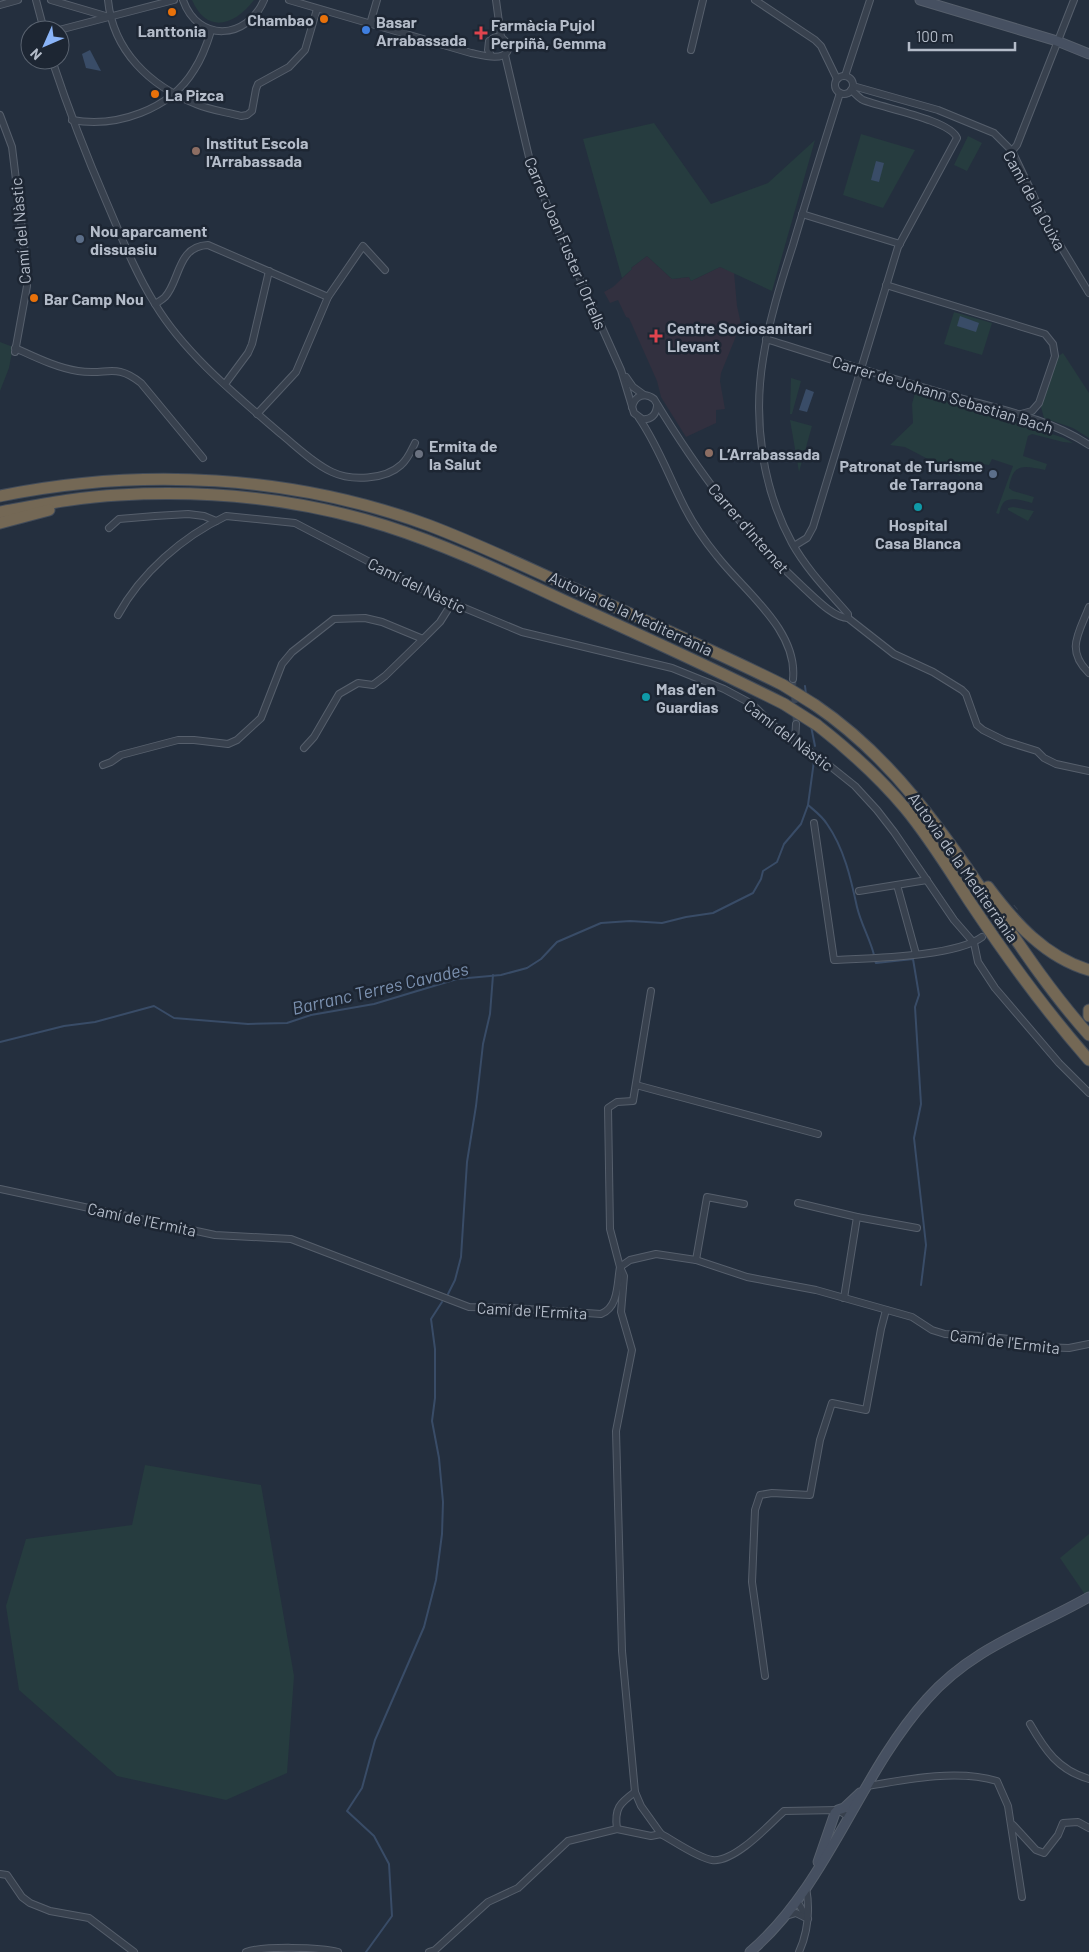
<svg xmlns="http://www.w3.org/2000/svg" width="1089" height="1952" font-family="Barlow,sans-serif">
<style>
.medical{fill:#32303f}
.green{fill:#263c3f}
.water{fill:#394c67}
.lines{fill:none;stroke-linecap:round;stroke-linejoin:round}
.stream{stroke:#394c67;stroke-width:2}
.minor-tunnel{stroke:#3a4453;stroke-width:6;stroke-dasharray:6 3;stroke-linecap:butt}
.minor-casing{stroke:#565f6c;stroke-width:8}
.secondary-casing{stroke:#565f6c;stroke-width:11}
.motorway-casing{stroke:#434c59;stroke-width:13}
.minor{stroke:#38414e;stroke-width:6}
.secondary{stroke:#465061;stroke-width:9}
.motorway{stroke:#746855;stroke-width:11}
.motorway-bridge-casing{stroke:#434c59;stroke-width:13;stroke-linecap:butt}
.motorway-bridge{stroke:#746855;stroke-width:11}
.food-dot{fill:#e8710a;stroke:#1d2633;stroke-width:2}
.shop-dot{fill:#3f7fe0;stroke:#1d2633;stroke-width:2}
.health-dot{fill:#e0444e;stroke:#1d2633;stroke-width:2}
.education-dot{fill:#8d6e63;stroke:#1d2633;stroke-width:2}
.service-dot{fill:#5c6f8a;stroke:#1d2633;stroke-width:2}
.worship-dot{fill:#6b7280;stroke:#1d2633;stroke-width:2}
.culture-dot{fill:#0f9aa8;stroke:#1d2633;stroke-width:2}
.labels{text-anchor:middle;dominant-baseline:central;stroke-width:5;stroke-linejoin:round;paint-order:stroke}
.poi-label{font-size:16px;font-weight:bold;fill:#b4bcc9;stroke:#1d2633;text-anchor:start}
.street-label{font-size:16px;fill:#b4bcc9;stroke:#1d2633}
.water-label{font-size:18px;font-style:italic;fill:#7c92b1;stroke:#1d2633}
</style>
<rect width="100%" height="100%" fill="#242f3e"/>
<polygon class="medical" points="647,256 672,279 689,277 691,281 720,267 734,272 737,306 741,324 721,373 720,381 725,409 716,410 716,423 686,437 661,397 657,381 629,318 626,317 618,300 610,303 604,292 613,287 632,269 631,268"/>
<g class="green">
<path d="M 192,0 L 254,0 C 235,25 207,35 192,0 Z"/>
<polygon points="654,123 711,204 768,183 815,140 772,291 720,267 691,281 689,277 672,279 647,256 631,268 632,269 622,278 583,139"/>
<polygon points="861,134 915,150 883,208 843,195"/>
<polygon points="968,136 982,143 967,171 954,165"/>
<polygon points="954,312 992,323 982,355 944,344"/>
<polygon points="0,342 13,347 9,368 0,391"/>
<polygon points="1063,353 1089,393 1089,438 1073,428 1044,418 1041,407 1057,357"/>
<polygon points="791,378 801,381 792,414 790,414"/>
<path d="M 915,393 L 973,408 L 1064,438 L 1073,443 L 1063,442 L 1032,434 L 1028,436 L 1023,456 L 1047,464 L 1045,470 C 1024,466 1013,462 1009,488 L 1013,491 L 1034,497 L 1032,503 C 1025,501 1010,496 1004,502 C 1001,505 1000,511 999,514 L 996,513 L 1013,466 L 992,459 L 989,465 L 983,464 L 982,472 L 961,468 L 960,476 L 905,447 L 890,445 L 913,423 L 912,404 Z"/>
<polygon points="790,420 812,426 799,472"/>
<polygon points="1013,507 1034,511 1028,521 1008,510 1008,508"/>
<polygon points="145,1465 261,1485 294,1676 287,1773 226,1800 117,1776 19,1690 6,1606 26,1539 132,1525"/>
<polygon points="1089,1534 1089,1594 1086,1596 1060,1558"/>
</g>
<g class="water">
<polygon points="90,50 101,71 86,68 82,54"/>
<polygon points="876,161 884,163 879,182 871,180"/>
<polygon points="960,316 979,323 976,332 957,326"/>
<polygon points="806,389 814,392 807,412 799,410"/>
</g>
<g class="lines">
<g class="stream">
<polyline points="805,686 806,694"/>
<polyline points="811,726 815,746"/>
<path d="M 808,805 C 815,811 822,816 827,824 C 844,848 851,879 857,907 C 861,924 870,939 874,955"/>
<polyline points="874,959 876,963 913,959 919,995 915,1007 921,1104 914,1138 926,1245 921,1285"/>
<polyline points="0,1042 64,1026 95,1022 154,1006 174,1018 248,1024 287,1023 311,1015 374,1004 457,979 501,975 527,968 541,959 557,942 601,923 630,921 662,923 686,917 713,913 753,893 761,879 763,871 777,862 784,844 801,824 808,805 814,761"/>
<polyline points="448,1294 455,1280 461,1257 467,1162 476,1106 483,1044 490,1014 493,975"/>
<polyline points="366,1952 392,1916 389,1864 374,1836 347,1811 362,1788 375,1740 424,1627 436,1580 442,1534 443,1502 439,1458 432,1421 435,1398 435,1349 431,1319 442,1302"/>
</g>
<g class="minor-tunnel">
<polyline points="793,679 796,724"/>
<polyline points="988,931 1016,907"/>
</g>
<g class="minor-casing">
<g id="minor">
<polyline points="36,0 44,30"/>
<polyline points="51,0 109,17"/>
<path d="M 108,0 C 113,51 150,86 196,104 C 210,110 226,112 241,116 L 247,115 L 252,111 L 256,89 L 258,84 L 289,67 L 305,50 L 317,9"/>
<path d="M 183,0 C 198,43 247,40 264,0"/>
<path d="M 289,0 L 471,53 C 481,55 504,62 508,50 C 509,44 506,41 501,37 L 495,37 L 489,41 L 488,50 L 491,55"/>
<polyline points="496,0 501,37"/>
<polyline points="755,0 815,40 821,46 837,79"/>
<polyline points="0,5 18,0"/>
<polyline points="370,24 377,0"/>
<polyline points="59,30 174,0"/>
<polyline points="691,50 703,0"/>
<path d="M 505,55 L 529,157 L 547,205 L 621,370 L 634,413 L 642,419 C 651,420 656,415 657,406"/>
<path d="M 52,60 C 68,108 86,155 106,201 C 121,236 135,272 155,304 C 185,354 237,396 281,434 C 297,447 313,463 332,472 C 351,481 385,480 401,465 C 408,459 411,451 415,443"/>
<polyline points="845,76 870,0"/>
<circle cx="844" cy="85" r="9"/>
<polyline points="853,86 938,110 994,133 1012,151 1046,222 1089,293"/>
<path d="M 840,93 C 824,144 808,194 793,245 C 781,282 769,320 763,359 C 753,420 762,488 792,543 C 807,570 828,591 848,614 L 848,618"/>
<polyline points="0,115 12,147 26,262 27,286 15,352"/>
<path d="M 72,120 C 116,128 170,110 194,70 C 202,58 207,44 211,31"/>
<polyline points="1012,151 1017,145 1074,0"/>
<polyline points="802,214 900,244"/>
<polyline points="886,285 1045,334 1053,344 1055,356 1039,403 1032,411 1021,414"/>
<path d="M 155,304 C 158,302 162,300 165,297 C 180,281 177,246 208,245 L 328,297"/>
<path d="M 766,339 C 826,358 885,377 946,394 C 993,408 1047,417 1089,445"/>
<path d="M 15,348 C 35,357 57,368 78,371 C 107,376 115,362 141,383 L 203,458"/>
<polyline points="626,377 633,387 644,395"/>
<polyline points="225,384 248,353 252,344 269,271"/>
<path d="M 632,407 C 635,395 645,392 654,399 C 699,473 741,530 805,589 C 815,598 834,618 848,618"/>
<polyline points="257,414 296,372 328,297 363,246 385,270"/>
<path d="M 639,418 C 657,444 668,474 682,502 C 691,521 704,540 717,556 C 744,591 798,630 793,679"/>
<polyline points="109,528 119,519 155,516 188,514 204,516 216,521"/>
<path d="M 794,546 L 807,538 L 813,527 L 898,247 L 957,138 C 950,120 883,108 863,100 C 859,98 855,93 851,90"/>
<path d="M 1089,607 C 1079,633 1065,650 1089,673"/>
<path d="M 118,615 C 141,573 182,537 226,516 L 295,523 L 431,594 L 522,632 L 672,668 L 724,689 L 752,704 L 773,725 L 830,766 L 855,786 L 877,810 L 894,832 L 954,920 L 974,943 L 978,962 L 995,988 L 1059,1063 L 1089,1093"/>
<polyline points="848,618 894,654 933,672 962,690 966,694 977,725 983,730 1005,741 1037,751 1044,758 1056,764 1089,771"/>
<polyline points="795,742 796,724"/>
<polyline points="304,748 314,737 339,694 358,683 373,685 385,676 423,639"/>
<polyline points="103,765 111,762 121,755 178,740 194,740 228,744 237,740 261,718 282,664 292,652 334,619 365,618 382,622 423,639 440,622 452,603"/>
<path d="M 814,823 L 834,960 C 869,958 955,957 982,937"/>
<polyline points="897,885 916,954"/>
<polyline points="859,891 927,880"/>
<polyline points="651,991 633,1101 617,1102 608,1108 610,1229 620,1267 624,1276 621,1312 632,1350 616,1431 622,1651 635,1792 641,1806 661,1834"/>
<polyline points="636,1085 818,1134"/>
<path d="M 0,1189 L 215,1235 L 291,1239 L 469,1307 L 512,1308 L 601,1314 C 619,1307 617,1283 620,1267 L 630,1260 L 656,1254 L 696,1260 L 747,1277 L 816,1290 L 912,1317 L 932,1330 L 945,1334 L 982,1336 L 1009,1339 L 1039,1347 L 1069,1348 L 1089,1344"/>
<polyline points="798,1203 857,1217 917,1228"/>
<polyline points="696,1260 707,1197 744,1204"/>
<polyline points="844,1298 857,1217"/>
<polyline points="765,1676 752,1582 755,1510 760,1495 772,1493 810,1495 820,1440 832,1403 866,1410 881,1329 886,1310"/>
<path d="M 1030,1724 C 1045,1750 1058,1770 1089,1779"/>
<path d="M 868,1786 C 907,1779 958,1769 997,1781 L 1008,1806 L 1022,1897"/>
<polyline points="1013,1825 1036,1850 1044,1853 1058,1835 1063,1823 1078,1822 1089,1828"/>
<path d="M 617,1829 C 614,1808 620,1803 635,1792"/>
<polyline points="0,1874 7,1875 22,1897 30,1903 50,1911 89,1918 134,1952"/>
<polyline points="797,1901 807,1918"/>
<polyline points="786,1916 796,1913 808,1919"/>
<path d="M 246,1952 C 262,1946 321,1947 338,1952"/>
<path d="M 429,1952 L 435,1950 L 488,1902 L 518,1888 L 568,1841 L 617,1829 L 651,1836 L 661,1834 C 674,1841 698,1858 712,1860 C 734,1863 769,1825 784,1811 L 838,1810 L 849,1817"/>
<path d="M 799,1952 C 808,1932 810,1909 806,1887"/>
</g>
</g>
<g class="secondary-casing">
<g id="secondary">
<polyline points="920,0 1057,41 1089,54"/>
<polyline points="818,1862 835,1813 838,1810 844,1808 860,1793"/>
<path d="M 750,1952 C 829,1884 858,1776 927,1699 C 973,1647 1031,1630 1089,1597"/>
</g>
</g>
<g class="motorway-casing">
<g id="motorway">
<path d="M 0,496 C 141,467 292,475 428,525 C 481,545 532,570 584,593 C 650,623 717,652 783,685"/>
<path d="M 0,512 C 39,505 79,497 119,495 C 208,490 301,499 386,526 C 452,547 515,578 578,607 C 647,638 716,670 784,704"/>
<polyline points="0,523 49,510"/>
<path d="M 815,705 C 938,788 993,928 1089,1035"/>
<path d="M 817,725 C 849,750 879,777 905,808 C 930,838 951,873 972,905 C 1008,959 1046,1011 1089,1060"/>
<path d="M 988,887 C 1015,923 1045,957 1089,970"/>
<polyline points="1089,1010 1089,1016"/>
</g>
</g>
<use href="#minor" class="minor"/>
<use href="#secondary" class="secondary"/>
<use href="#motorway" class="motorway"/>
<g class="motorway-bridge-casing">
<g id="motorway-bridge">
<polyline points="783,685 815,705"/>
<polyline points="784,704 817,725"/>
</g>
</g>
<use href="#motorway-bridge" class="motorway-bridge"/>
</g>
<g class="food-dot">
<circle cx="172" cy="12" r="5"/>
<circle cx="324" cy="19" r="5"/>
<circle cx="155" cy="94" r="5"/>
<circle cx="34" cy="298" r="5"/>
</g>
<circle class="shop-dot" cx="366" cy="30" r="5"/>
<g class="health-dot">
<path d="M478.5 25.5h5v5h5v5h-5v5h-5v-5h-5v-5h5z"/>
<path d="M653.5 328.5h5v5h5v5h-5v5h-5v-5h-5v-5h5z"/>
</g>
<g class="education-dot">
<circle cx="196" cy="151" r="5"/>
<circle cx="709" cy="453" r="5"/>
</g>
<g class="service-dot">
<circle cx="80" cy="239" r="5"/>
<circle cx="993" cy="474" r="5"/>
</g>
<circle class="worship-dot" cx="419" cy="454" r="5"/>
<g class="culture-dot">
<circle cx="918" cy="507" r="5"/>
<circle cx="646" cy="697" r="5"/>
</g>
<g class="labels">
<g class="poi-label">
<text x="314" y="19" text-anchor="end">Chambao</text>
<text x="376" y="21">Basar<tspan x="376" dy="18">Arrabassada</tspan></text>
<text x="491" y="24">Farmàcia Pujol<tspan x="491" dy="18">Perpiñà, Gemma</tspan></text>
<text x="172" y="30" text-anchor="middle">Lanttonia</text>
<text x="165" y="94">La Pizca</text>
<text x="206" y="142">Institut Escola<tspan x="206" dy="18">l'Arrabassada</tspan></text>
<text x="90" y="230">Nou aparcament<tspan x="90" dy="18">dissuasiu</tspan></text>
<text x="44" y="298">Bar Camp Nou</text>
<text x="667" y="327">Centre Sociosanitari<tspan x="667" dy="18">Llevant</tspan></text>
<text x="429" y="445">Ermita de<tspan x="429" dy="18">la Salut</tspan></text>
<text x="719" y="453">L’Arrabassada</text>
<text x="983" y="465" text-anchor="end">Patronat de Turisme<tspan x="983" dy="18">de Tarragona</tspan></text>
<text x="918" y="524" text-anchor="middle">Hospital<tspan x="918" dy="18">Casa Blanca</tspan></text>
<text x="656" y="688">Mas d'en<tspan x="656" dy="18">Guardias</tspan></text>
</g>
<g class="street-label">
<text transform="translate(1035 200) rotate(61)">Camí de la Cuixa</text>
<text transform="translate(20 231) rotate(-95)">Camí del Nàstic</text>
<text transform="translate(566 243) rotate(67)">Carrer Joan Fuster i Ortells</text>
<text transform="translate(943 394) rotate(17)">Carrer de Johann Sebastian Bach</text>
<text transform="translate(749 528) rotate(49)">Carrer d'Internet</text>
<text transform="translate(417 585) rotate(26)">Camí del Nàstic</text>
<text transform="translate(631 613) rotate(25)">Autovia de la Mediterrània</text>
<text transform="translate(789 735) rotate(37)">Camí del Nàstic</text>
<text transform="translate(964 867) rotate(55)">Autovia de la Mediterrània</text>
<text transform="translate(142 1219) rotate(12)">Camí de l'Ermita</text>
<text transform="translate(532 1310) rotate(3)">Camí de l'Ermita</text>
<text transform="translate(1005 1341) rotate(7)">Camí de l'Ermita</text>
</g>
<g class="water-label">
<text transform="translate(380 988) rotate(-13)">Barranc Terres Cavades</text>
</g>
</g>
<g transform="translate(45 45) rotate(225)"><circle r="24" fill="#1d2633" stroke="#59626f"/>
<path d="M0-4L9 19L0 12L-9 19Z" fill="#8ab4f8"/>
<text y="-8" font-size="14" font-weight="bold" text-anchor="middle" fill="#b4bcc9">N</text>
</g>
<path d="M909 42v8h106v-8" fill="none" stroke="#b4bcc9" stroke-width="2.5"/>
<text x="916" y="42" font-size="15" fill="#b4bcc9" stroke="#1d2633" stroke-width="4" paint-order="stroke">100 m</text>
</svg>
